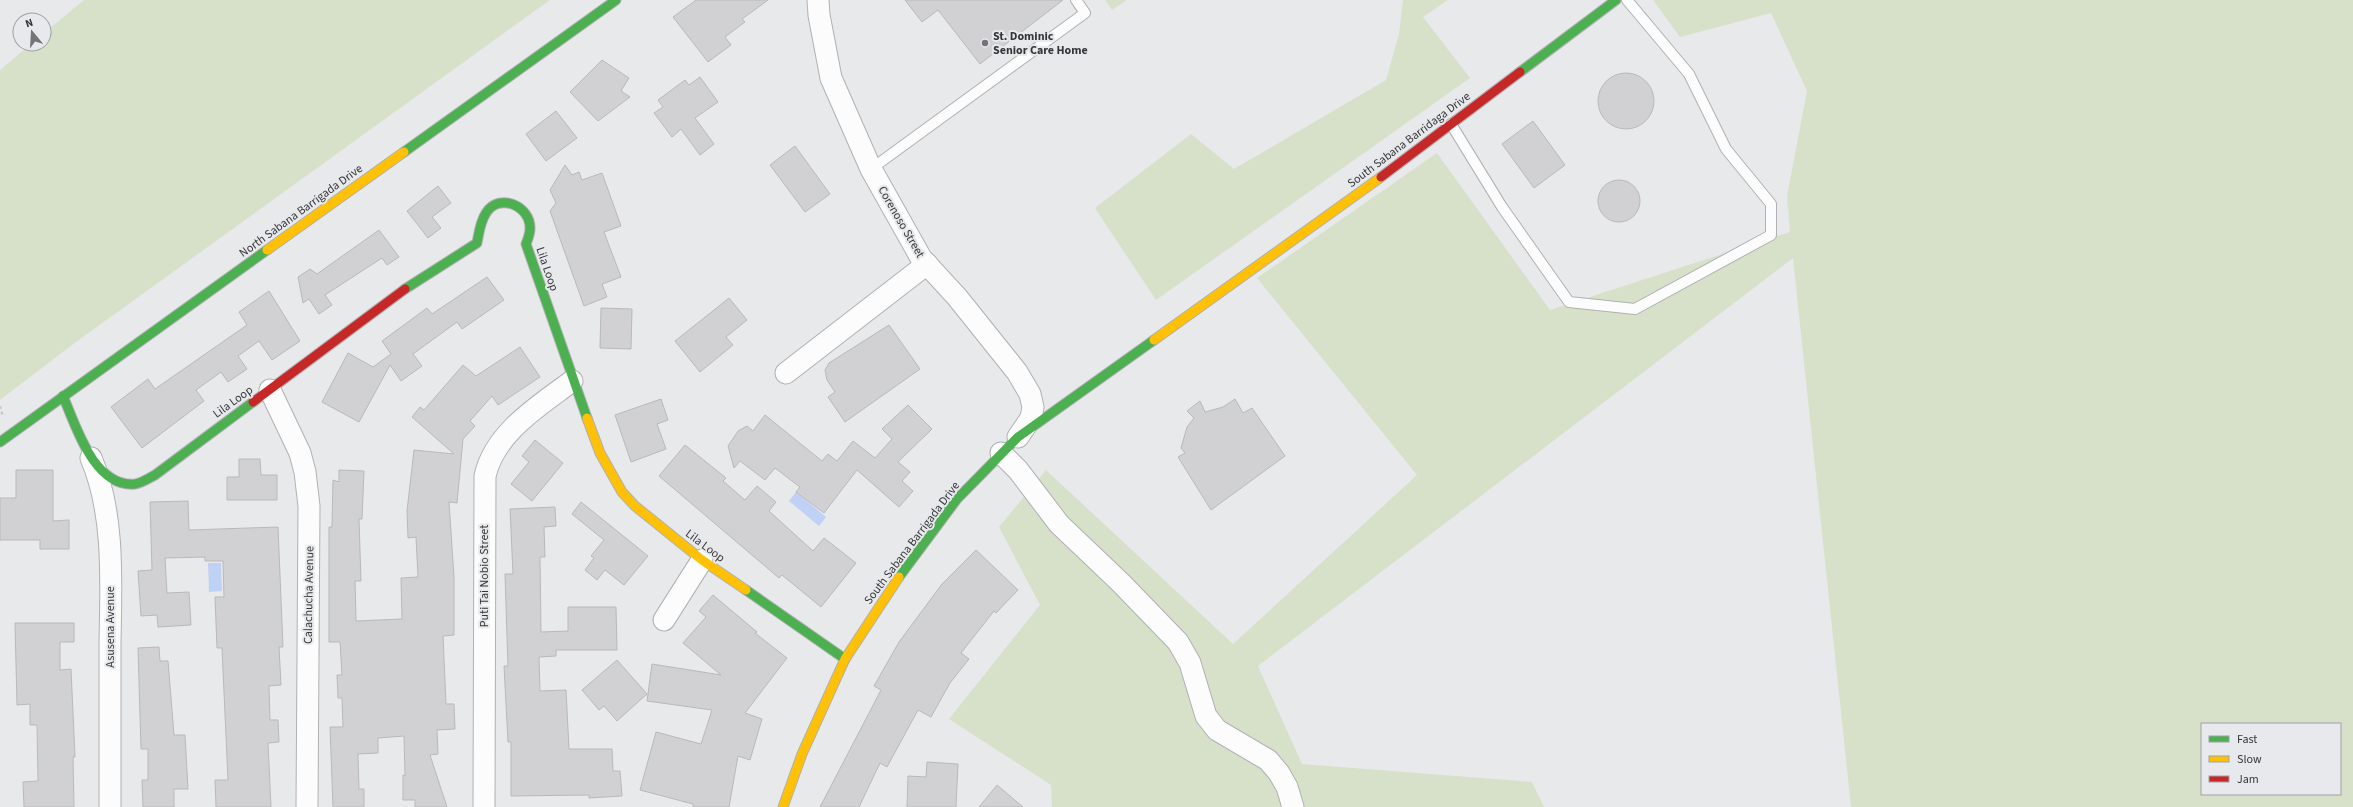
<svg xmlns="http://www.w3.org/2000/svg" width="2353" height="807" font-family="'Source Sans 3',sans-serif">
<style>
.green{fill:#d7e1c9;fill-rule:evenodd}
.water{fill:#c0d1f6}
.building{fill:#d1d1d3;stroke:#b9b9bb}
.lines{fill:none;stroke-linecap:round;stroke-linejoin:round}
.lane-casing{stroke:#b0b1b3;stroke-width:12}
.street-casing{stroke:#b0b1b3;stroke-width:23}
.fast-casing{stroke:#b0b1b3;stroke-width:11}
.slow-casing{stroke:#b0b1b3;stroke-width:11}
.jam-casing{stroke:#b0b1b3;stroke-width:11}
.path{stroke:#c9c9c9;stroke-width:2.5;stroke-dasharray:3 3;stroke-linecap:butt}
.lane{stroke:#fcfcfc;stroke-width:10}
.street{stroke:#fcfcfc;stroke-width:21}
.fast{stroke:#4caf50;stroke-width:9}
.slow{stroke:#ffc107;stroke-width:9}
.jam{stroke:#c62828;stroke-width:9}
.poi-dot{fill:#747576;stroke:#e7e9ec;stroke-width:1.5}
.labels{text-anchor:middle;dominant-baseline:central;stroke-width:4;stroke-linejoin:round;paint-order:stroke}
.poi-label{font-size:12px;font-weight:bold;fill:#353637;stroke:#e7e9ec;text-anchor:start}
.street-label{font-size:12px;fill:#353637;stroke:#e7e9ec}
</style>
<rect width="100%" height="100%" fill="#e8e9eb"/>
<g class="green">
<polygon points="84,0 550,0 76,342 0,400 0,70 31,44 44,44 44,33"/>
<polygon points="1105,0 1127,0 1112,10"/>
<polygon points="1403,0 1448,0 1423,17 1470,78 1156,300 1095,208 1191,134 1234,169 1386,80 1399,34"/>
<path d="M 1653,0 L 2353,0 L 2353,807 L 1851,807 L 1793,258 L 1258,666 L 1302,764 L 1532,782 L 1544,807 L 1052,807 L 1051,785 L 949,719 L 1040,605 L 999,527 L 1046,470 L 1233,644 L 1417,475 L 1257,278 L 1437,153 L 1550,310 L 1790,232 L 1787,196 L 1807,91 L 1771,13 L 1680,37 ZM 2202,724 L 2340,724 L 2340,794 L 2202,794 Z"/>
</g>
<g class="water">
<polygon points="796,492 826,517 819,526 789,501"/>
<polygon points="208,563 221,563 222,591 209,592"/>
</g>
<g class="building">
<polygon points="696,0 768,0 742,19 745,22 725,37 731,45 708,62 673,17"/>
<polygon points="905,0 1063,0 980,64 938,10 922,22"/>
<polygon points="602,60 629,78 621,91 630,97 598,121 570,92"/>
<circle cx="1626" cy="101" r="28"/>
<polygon points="700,77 718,102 695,118 714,144 700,155 681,129 672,137 654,113 663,107 658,100 685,80 689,85"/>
<polygon points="556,111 577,138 546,161 526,134"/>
<polygon points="1533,121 1565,165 1534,188 1502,144"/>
<polygon points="795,146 830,194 805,212 770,165"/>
<polygon points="565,165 572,175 579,172 582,180 602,173 621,226 604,232 621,277 602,284 607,297 584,306 550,211 556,203 550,190"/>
<circle cx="1619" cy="201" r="21"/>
<polygon points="438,186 451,203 432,217 441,228 428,238 407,211"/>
<polygon points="379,230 399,257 387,265 382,258 325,295 332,305 319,314 309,299 303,303 298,277 310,269 317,274"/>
<polygon points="487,277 504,300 462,329 457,322 413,354 422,366 401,381 390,365 359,422 322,402 348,353 373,367 391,354 382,341 427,308 432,314"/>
<polygon points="269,291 300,341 272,360 259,341 238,356 247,369 228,382 221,372 196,390 204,401 142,448 111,407 148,379 155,389 247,325 239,312"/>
<polygon points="729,298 747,320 726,337 733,345 700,372 675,341"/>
<polygon points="601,308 632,309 631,349 600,348"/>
<polygon points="889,325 920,369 845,422 828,397 835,392 827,380 825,370 829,363"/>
<polygon points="520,347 540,377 498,405 492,396 470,421 475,426 463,439 457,503 449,502 454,577 454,635 443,636 446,704 454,704 455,729 437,730 438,754 430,755 447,807 415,807 415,800 403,800 403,775 405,776 404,736 378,738 378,753 358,754 359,789 364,789 364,807 333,807 330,727 343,727 342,698 338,698 337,675 342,675 340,642 329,642 329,527 332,527 333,480 339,482 339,470 364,471 362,519 359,519 361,581 355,581 356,621 402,619 401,578 418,577 416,537 408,538 407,511 414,450 454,454 412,417 420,407 424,410 463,365 476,376"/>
<polygon points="661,399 668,420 657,424 666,449 631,462 615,415"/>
<polygon points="1235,399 1243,413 1252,408 1285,456 1211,510 1178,457 1185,453 1181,448 1187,427 1194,418 1187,411 1200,401 1205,412 1223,407"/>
<polygon points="908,405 932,429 898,462 910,472 902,481 913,491 899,507 857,470 824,513 796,492 800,487 775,468 765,480 740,461 734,468 728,446 738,431 747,426 753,431 765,415 822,461 828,454 837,461 853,441 875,458 892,439 882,429"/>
<polygon points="535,440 563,463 532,501 511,484 529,462 522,456"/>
<polygon points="685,445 726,478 723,481 745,500 757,486 776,502 769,511 813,551 824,538 856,563 821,607 782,575 779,578 659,476"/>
<polygon points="239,459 260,459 261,475 277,475 277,500 227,500 227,477 239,477"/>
<polygon points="16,470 53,470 53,521 69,520 69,549 40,549 40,540 0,540 0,498 16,498"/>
<polygon points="188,501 189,530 278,527 283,647 279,647 281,685 269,686 270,720 278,720 279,742 268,743 271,807 216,807 215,780 228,780 222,648 217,648 215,597 224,597 223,561 205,561 205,557 165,558 167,593 189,592 191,625 158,627 157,615 141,616 138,571 152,570 150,502"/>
<polygon points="581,502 648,556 624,585 605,570 597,580 585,570 594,558 591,556 604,540 572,514"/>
<polygon points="555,507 556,526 544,527 545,557 540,557 541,632 568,631 568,607 616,607 617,650 556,650 556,656 539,657 540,691 566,690 569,749 612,749 613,771 620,771 622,796 589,798 589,795 511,796 511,742 508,742 504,666 508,666 505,574 513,574 510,509"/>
<polygon points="976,550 1018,590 996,613 994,611 961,653 969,659 950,683 931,717 918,710 887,767 880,763 859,807 820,807 881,690 874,686 899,642 942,584"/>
<polygon points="713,595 757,632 755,633 787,658 745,713 762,719 750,760 738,756 729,807 693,807 693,804 640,790 656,732 701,744 712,710 647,701 652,664 721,675 683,643 706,617 699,611"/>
<polygon points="15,623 74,623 74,642 60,642 60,670 71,669 75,757 73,757 74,807 24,807 23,782 38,781 37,725 30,725 30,704 17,705"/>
<polygon points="159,647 160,661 168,661 174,735 185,735 188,789 174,789 174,807 143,807 142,780 148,780 148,749 141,749 138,648"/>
<polygon points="617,660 647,694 617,721 604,706 599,710 582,690"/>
<polygon points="927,762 958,764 956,807 907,807 908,776 926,777"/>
<polygon points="997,785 1023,807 979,807"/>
</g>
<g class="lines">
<g class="lane-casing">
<g id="lane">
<polyline points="1451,124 1502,207 1569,302 1635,309 1771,235 1771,204 1726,149 1689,74 1627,0"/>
<polyline points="871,169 1085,13 1076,0"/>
</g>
</g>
<g class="street-casing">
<g id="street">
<polyline points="818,0 819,15 831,78 871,169 921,258 957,297 1017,372 1030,394 1033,407 1031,418 1018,437"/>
<polyline points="786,373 927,264"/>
<polyline points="270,390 300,453 305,472 309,506 307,807"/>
<polyline points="1001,453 1018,470 1059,524 1121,583 1178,642 1190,663 1206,716 1217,730 1268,760 1279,773 1287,787 1293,807"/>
<path d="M 91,458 C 115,514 111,583 110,643 C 110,698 110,752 110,807"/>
<polyline points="664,620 702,560"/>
<path d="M 484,807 L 485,476 C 495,432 539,406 572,381"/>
</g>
</g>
<g class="fast-casing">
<g id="fast">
<polyline points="1520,72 1616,0"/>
<polyline points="404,152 616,0"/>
<path d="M 405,289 L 477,243 C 479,233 480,222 486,213 C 499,192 531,206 530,229 C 530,234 528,239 526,244 L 587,418"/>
<path d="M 63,396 C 76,426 94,488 135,484 C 142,483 149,478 155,475 L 253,402"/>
<polyline points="0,442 267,250"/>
<polyline points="899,577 957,499 1018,437 1154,340"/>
<polyline points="746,590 845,659"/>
</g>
</g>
<g class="slow-casing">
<g id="slow">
<polyline points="267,250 404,152"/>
<polyline points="1154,340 1381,177"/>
<polyline points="587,418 600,453 622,492 635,506 702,560 746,590"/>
<polyline points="783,807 802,754 845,659 899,577"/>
</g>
</g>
<g class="jam-casing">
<g id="jam">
<polyline points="1381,177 1520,72"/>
<polyline points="253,402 405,289"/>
</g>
</g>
<polyline class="path" points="0,406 3,417"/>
<use href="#lane" class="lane"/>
<use href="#street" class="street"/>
<use href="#fast" class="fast"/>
<use href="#slow" class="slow"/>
<use href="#jam" class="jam"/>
</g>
<circle class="poi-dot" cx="985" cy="43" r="4"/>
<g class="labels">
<g class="poi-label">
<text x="993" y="36">St. Dominic<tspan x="993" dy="14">Senior Care Home</tspan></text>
</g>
<g class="street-label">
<text transform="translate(1409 140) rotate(-37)">South Sabana Barridaga Drive</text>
<text transform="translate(301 211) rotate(-36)">North Sabana Barrigada Drive</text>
<text transform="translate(901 222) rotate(60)">Corenoso Street</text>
<text transform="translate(547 269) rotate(71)">Lila Loop</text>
<text transform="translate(233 402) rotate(-36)">Lila Loop</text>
<text transform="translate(912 543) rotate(-53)">South Sabana Barrigada Drive</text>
<text transform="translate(705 546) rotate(37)">Lila Loop</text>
<text transform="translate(484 576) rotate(-90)">Puti Tai Nobio Street</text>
<text transform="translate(309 595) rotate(-89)">Calachucha Avenue</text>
<text transform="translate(110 627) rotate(-90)">Asusena Avenue</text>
</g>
</g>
<rect x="2201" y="723" width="140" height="72" fill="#e7e9ec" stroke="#a0a1a4"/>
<rect x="2209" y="736" width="20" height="6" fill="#4caf50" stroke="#a0a1a4"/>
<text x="2237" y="743" font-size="12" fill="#353637">Fast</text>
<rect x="2209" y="756" width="20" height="6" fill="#ffc107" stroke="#a0a1a4"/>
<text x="2237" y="763" font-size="12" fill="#353637">Slow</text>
<rect x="2209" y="776" width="20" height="6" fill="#c62828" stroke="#a0a1a4"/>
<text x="2237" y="783" font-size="12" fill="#353637">Jam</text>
<g transform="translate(32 32) rotate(342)"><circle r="19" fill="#e7e9ec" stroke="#a0a1a4"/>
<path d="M0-3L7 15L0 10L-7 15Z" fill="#747576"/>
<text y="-6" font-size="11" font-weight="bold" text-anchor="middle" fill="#353637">N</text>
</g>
</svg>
